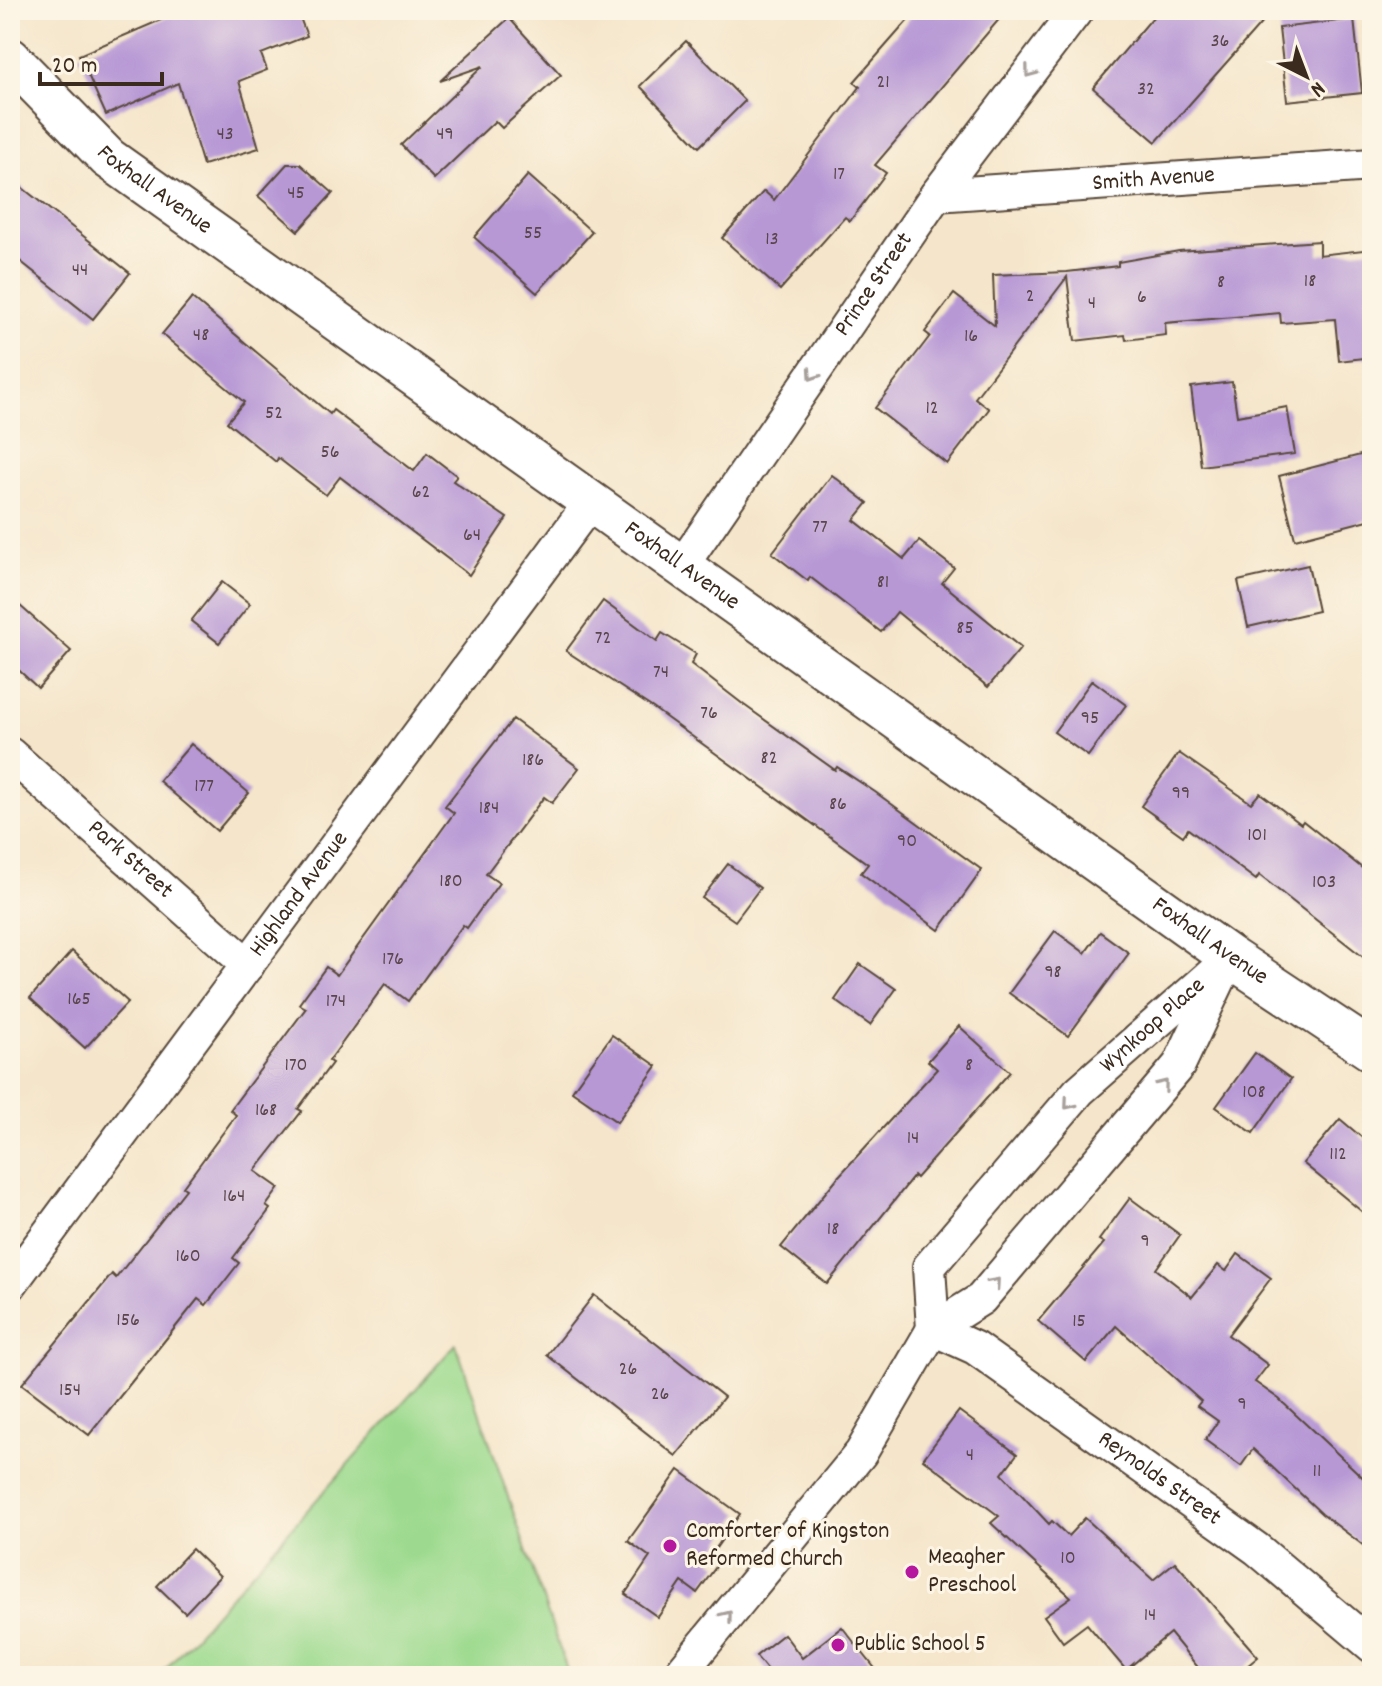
<svg xmlns="http://www.w3.org/2000/svg" width="1382" height="1686" font-family="Dekko,sans-serif">
<style>
.green{fill:#9dda8f;stroke:#6c8256;stroke-width:2}
.building{fill:#b798d5}
.lines{fill:none;stroke-linecap:round;stroke-linejoin:round}
.minor-casing{stroke:#574638;stroke-width:36}
.tertiary-casing{stroke:#574638;stroke-width:44}
.minor{stroke:#fff;stroke-width:32}
.tertiary{stroke:#fff;stroke-width:40}
.oneway{stroke:#a79f9a}
.poi-dot{fill:#b5179e;stroke:#fcf5e5;stroke-width:3}
.labels{text-anchor:middle;dominant-baseline:central;stroke-width:6;stroke-linejoin:round;paint-order:stroke}
.number-label{font-size:20px;fill:#5a464c}
.street-label{font-size:24px;fill:#3b2a1e;stroke:#fcf5e5}
.poi-label{font-size:24px;fill:#3b2a1e;stroke:#fcf5e5;text-anchor:start}
</style>
<rect width="100%" height="100%" fill="#fcf5e5"/>
<filter id="ink" filterUnits="userSpaceOnUse"><feTurbulence type="fractalNoise" baseFrequency=".0125" numOctaves="2"/><feDisplacementMap in="SourceGraphic" scale="16" xChannelSelector="R" yChannelSelector="G"/><feConvolveMatrix kernelMatrix="1 2 1 2 8 2 1 2 1" color-interpolation-filters="sRGB"/></filter>
<filter id="wash" filterUnits="userSpaceOnUse"><feTurbulence type="fractalNoise" baseFrequency=".006" numOctaves="4" result="noise"/><feDisplacementMap in="SourceGraphic" scale="32" xChannelSelector="R" yChannelSelector="G"/><feGaussianBlur stdDeviation="1.8" result="paint"/><feColorMatrix in="noise" values="0 0 0 0 0 0 0 0 0 0 0 0 0 0 0 0 0 1.4 0 .05"/><feComposite in="paint" operator="in"/></filter>
<g filter="url(#wash)">
<rect width="100%" height="100%" fill="#f5e6cb"/>
<polygon class="green" points="456,1344 569,1676 159,1676"/>
<g id="blocks">
<g class="building">
<polygon points="184,10 297,10 307,36 261,54 267,70 239,81 259,148 203,165 178,83 106,115 79,55"/>
<polygon points="917,10 1007,10 875,165 886,173 850,221 845,217 780,290 722,238 764,191 774,200 860,87 854,82"/>
<polygon points="1159,10 1273,10 1156,142 1093,88"/>
<polygon points="509,18 561,75 502,128 495,121 434,179 401,145 483,66 440,81"/>
<polygon points="1354,19 1362,93 1287,101 1279,28"/>
<polygon points="686,41 745,101 699,147 640,86"/>
<polygon points="287,164 300,164 333,193 298,231 258,196"/>
<polygon points="528,175 592,232 537,293 474,237"/>
<polygon points="10,178 130,273 93,319 10,253"/>
<polygon points="1319,241 1319,255 1372,249 1372,295 1367,296 1372,357 1339,361 1335,319 1281,323 1280,313 1165,323 1166,335 1126,340 1125,335 1075,341 1067,277 975,398 989,409 947,464 875,408 930,336 925,332 954,294 995,326 993,275 1067,272 1118,266 1118,262 1179,251"/>
<polygon points="192,298 330,414 333,410 414,471 427,453 457,476 453,481 507,518 469,575 340,477 326,495 278,458 276,462 227,422 244,402 162,334"/>
<polygon points="1232,382 1237,416 1287,407 1295,454 1201,466 1191,387"/>
<polygon points="1372,452 1372,519 1295,539 1279,476"/>
<polygon points="832,475 868,503 854,520 904,559 919,541 954,568 942,583 1021,648 988,687 897,612 881,632 810,577 808,581 772,553"/>
<polygon points="1308,565 1318,611 1248,627 1238,581"/>
<polygon points="222,582 250,604 219,643 191,621"/>
<polygon points="10,597 71,651 38,688 10,662"/>
<polygon points="603,601 657,641 662,633 696,654 691,664 744,705 835,770 837,767 875,792 982,870 939,930 861,873 868,864 653,708 566,651"/>
<polygon points="1092,680 1126,705 1088,756 1054,732"/>
<polygon points="513,719 579,768 552,803 544,797 486,874 499,883 467,928 463,925 408,1001 385,984 329,1061 332,1063 298,1109 302,1111 255,1171 279,1188 266,1206 270,1209 233,1258 239,1263 206,1305 198,1299 89,1435 22,1384 112,1274 116,1278 186,1189 183,1187 236,1115 230,1110 306,1008 299,1004 326,967 337,975 454,813 445,806"/>
<polygon points="191,744 249,793 217,831 159,781"/>
<polygon points="1179,753 1251,803 1260,793 1301,824 1303,821 1372,876 1372,964 1259,875 1256,880 1188,829 1183,836 1141,806"/>
<polygon points="728,864 760,888 735,921 702,898"/>
<polygon points="1055,931 1085,953 1100,932 1129,953 1068,1036 1009,993"/>
<polygon points="72,951 128,1002 85,1048 30,998"/>
<polygon points="860,964 896,989 870,1025 835,1000"/>
<polygon points="959,1026 1010,1072 916,1178 914,1176 827,1284 781,1247 838,1177 937,1069 928,1061"/>
<polygon points="612,1035 657,1066 617,1122 572,1091"/>
<polygon points="1255,1053 1291,1079 1253,1133 1216,1107"/>
<polygon points="1340,1119 1372,1146 1372,1220 1303,1163"/>
<polygon points="1130,1198 1180,1235 1156,1269 1192,1297 1218,1265 1226,1271 1238,1254 1271,1278 1228,1335 1268,1365 1255,1382 1279,1399 1372,1486 1372,1552 1322,1514 1253,1449 1241,1466 1205,1440 1218,1421 1197,1406 1201,1401 1116,1326 1086,1362 1038,1321 1104,1243 1099,1240"/>
<polygon points="594,1295 724,1397 676,1456 547,1355"/>
<polygon points="959,1411 1017,1454 1002,1474 1049,1524 1052,1521 1068,1536 1085,1518 1153,1580 1175,1562 1258,1657 1235,1676 1205,1676 1170,1633 1126,1670 1087,1624 1063,1642 1044,1616 1071,1597 991,1523 999,1516 923,1459"/>
<polygon points="679,1470 740,1514 709,1558 718,1564 697,1593 682,1582 658,1617 625,1594 650,1557 628,1541"/>
<polygon points="192,1549 220,1576 185,1613 157,1586"/>
<polygon points="842,1627 881,1676 772,1676 756,1656 784,1634 802,1658"/>
</g>
</g>
</g>
<g filter="url(#ink)">
<use href="#blocks" fill-opacity="0" stroke="#574638" stroke-width="2"/>
<g class="lines">
<g class="minor-casing">
<g id="minor">
<path id="s1" d="M 936,195 L 1372,165"/>
<path id="s2" d="M 681,567 L 936,195 L 1077,10"/>
<path id="s3" d="M 10,754 L 248,965"/>
<path id="s4" d="M 10,1285 L 590,503"/>
<path id="s5" d="M 933,1329 L 975,1348 L 1257,1549 L 1372,1646"/>
<path id="s6" d="M 933,1329 L 929,1267 L 1079,1091 L 1220,967"/>
<polyline points="678,1676 861,1453 933,1329 981,1299 1179,1065 1230,957"/>
</g>
</g>
<g class="tertiary-casing">
<g id="tertiary">
<path id="s7" d="M 10,58 L 108,158 L 1230,957 L 1372,1051"/>
</g>
</g>
<use href="#minor" class="minor"/>
<use href="#tertiary" class="tertiary"/>
</g>
<defs><path id="oneway-chevron" d="M-2-3.5L2.5 0L-2 3.5" fill="none" stroke-width="1.6" stroke-linecap="round" stroke-linejoin="round" transform="scale(2)"/></defs>
<g class="oneway">
<use href="#oneway-chevron" transform="translate(1030 72) rotate(127)"/>
<use href="#oneway-chevron" transform="translate(813 375) rotate(124)"/>
<use href="#oneway-chevron" transform="translate(1163 1085) rotate(-51)"/>
<use href="#oneway-chevron" transform="translate(1069 1104) rotate(130)"/>
<use href="#oneway-chevron" transform="translate(995 1283) rotate(-49)"/>
<use href="#oneway-chevron" transform="translate(727 1616) rotate(-51)"/>
</g>
</g>
<g class="poi-dot">
<circle cx="670" cy="1546" r="8"/>
<circle cx="912" cy="1572" r="8"/>
<circle cx="838" cy="1645" r="8"/>
</g>
<g class="labels">
<g class="number-label">
<text x="1220" y="42">36</text>
<text x="883" y="83">21</text>
<text x="1146" y="90">32</text>
<text x="225" y="135">43</text>
<text x="445" y="135">49</text>
<text x="839" y="175">17</text>
<text x="296" y="194">45</text>
<text x="533" y="234">55</text>
<text x="772" y="240">13</text>
<text x="80" y="271">44</text>
<text x="1310" y="282">18</text>
<text x="1221" y="283">8</text>
<text x="1030" y="297">2</text>
<text x="1142" y="298">6</text>
<text x="1092" y="304">4</text>
<text x="201" y="336">48</text>
<text x="971" y="337">16</text>
<text x="932" y="409">12</text>
<text x="274" y="414">52</text>
<text x="330" y="453">56</text>
<text x="421" y="493">62</text>
<text x="820" y="528">77</text>
<text x="472" y="536">64</text>
<text x="883" y="583">81</text>
<text x="965" y="629">85</text>
<text x="603" y="639">72</text>
<text x="661" y="673">74</text>
<text x="709" y="714">76</text>
<text x="1090" y="719">95</text>
<text x="769" y="759">82</text>
<text x="533" y="761">186</text>
<text x="204" y="787">177</text>
<text x="1181" y="794">99</text>
<text x="838" y="805">86</text>
<text x="489" y="809">184</text>
<text x="1257" y="836">101</text>
<text x="907" y="842">90</text>
<text x="451" y="882">180</text>
<text x="1324" y="883">103</text>
<text x="393" y="960">176</text>
<text x="1053" y="973">98</text>
<text x="79" y="1000">165</text>
<text x="336" y="1002">174</text>
<text x="296" y="1066">170</text>
<text x="969" y="1066">8</text>
<text x="1254" y="1093">108</text>
<text x="266" y="1111">168</text>
<text x="913" y="1139">14</text>
<text x="1338" y="1155">112</text>
<text x="234" y="1197">164</text>
<text x="833" y="1230">18</text>
<text x="1145" y="1242">9</text>
<text x="188" y="1257">160</text>
<text x="128" y="1321">156</text>
<text x="1079" y="1322">15</text>
<text x="628" y="1370">26</text>
<text x="70" y="1391">154</text>
<text x="660" y="1395">26</text>
<text x="1242" y="1405">9</text>
<text x="970" y="1456">4</text>
<text x="1317" y="1472">11</text>
<text x="1068" y="1559">10</text>
<text x="1150" y="1616">14</text>
</g>
<g class="street-label">
<text stroke="none"><textPath href="#s1" startOffset="218">Smith Avenue</textPath></text>
<text stroke="none"><textPath href="#s7" startOffset="196">Foxhall Avenue</textPath></text>
<text stroke="none"><textPath href="#s2" startOffset="342">Prince Street</textPath></text>
<text stroke="none"><textPath href="#s7" startOffset="844">Foxhall Avenue</textPath></text>
<text stroke="none"><textPath href="#s3" startOffset="160">Park Street</textPath></text>
<text stroke="none"><textPath href="#s4" startOffset="486">Highland Avenue</textPath></text>
<text stroke="none"><textPath href="#s7" startOffset="1492">Foxhall Avenue</textPath></text>
<text stroke="none"><textPath href="#s6" startOffset="392">Wynkoop Place</textPath></text>
<text stroke="none"><textPath href="#s5" startOffset="272">Reynolds Street</textPath></text>
</g>
<g class="poi-label">
<text x="686" y="1532">Comforter of Kingston<tspan x="686" dy="28">Reformed Church</tspan></text>
<text x="928" y="1558">Meagher<tspan x="928" dy="28">Preschool</tspan></text>
<text x="854" y="1645">Public School 5</text>
</g>
</g>
<rect width="1382" height="1686" fill="none" stroke="#fcf5e5" stroke-width="40"/>
<g transform="translate(1306 76) rotate(138)" stroke="#fcf5e5" stroke-width="6" paint-order="stroke">
<path d="M0-6L14 30L0 20L-14 30Z" fill="#3b2a1e"/>
<text y="-12" font-size="22" font-weight="bold" text-anchor="middle" fill="#3b2a1e">N</text>
</g>
<path d="M40 72v12h122v-12" fill="none" stroke="#3b2a1e" stroke-width="4"/>
<text x="52" y="72" font-size="24" fill="#3b2a1e" stroke="#fcf5e5" stroke-width="6" paint-order="stroke">20 m</text>
</svg>
